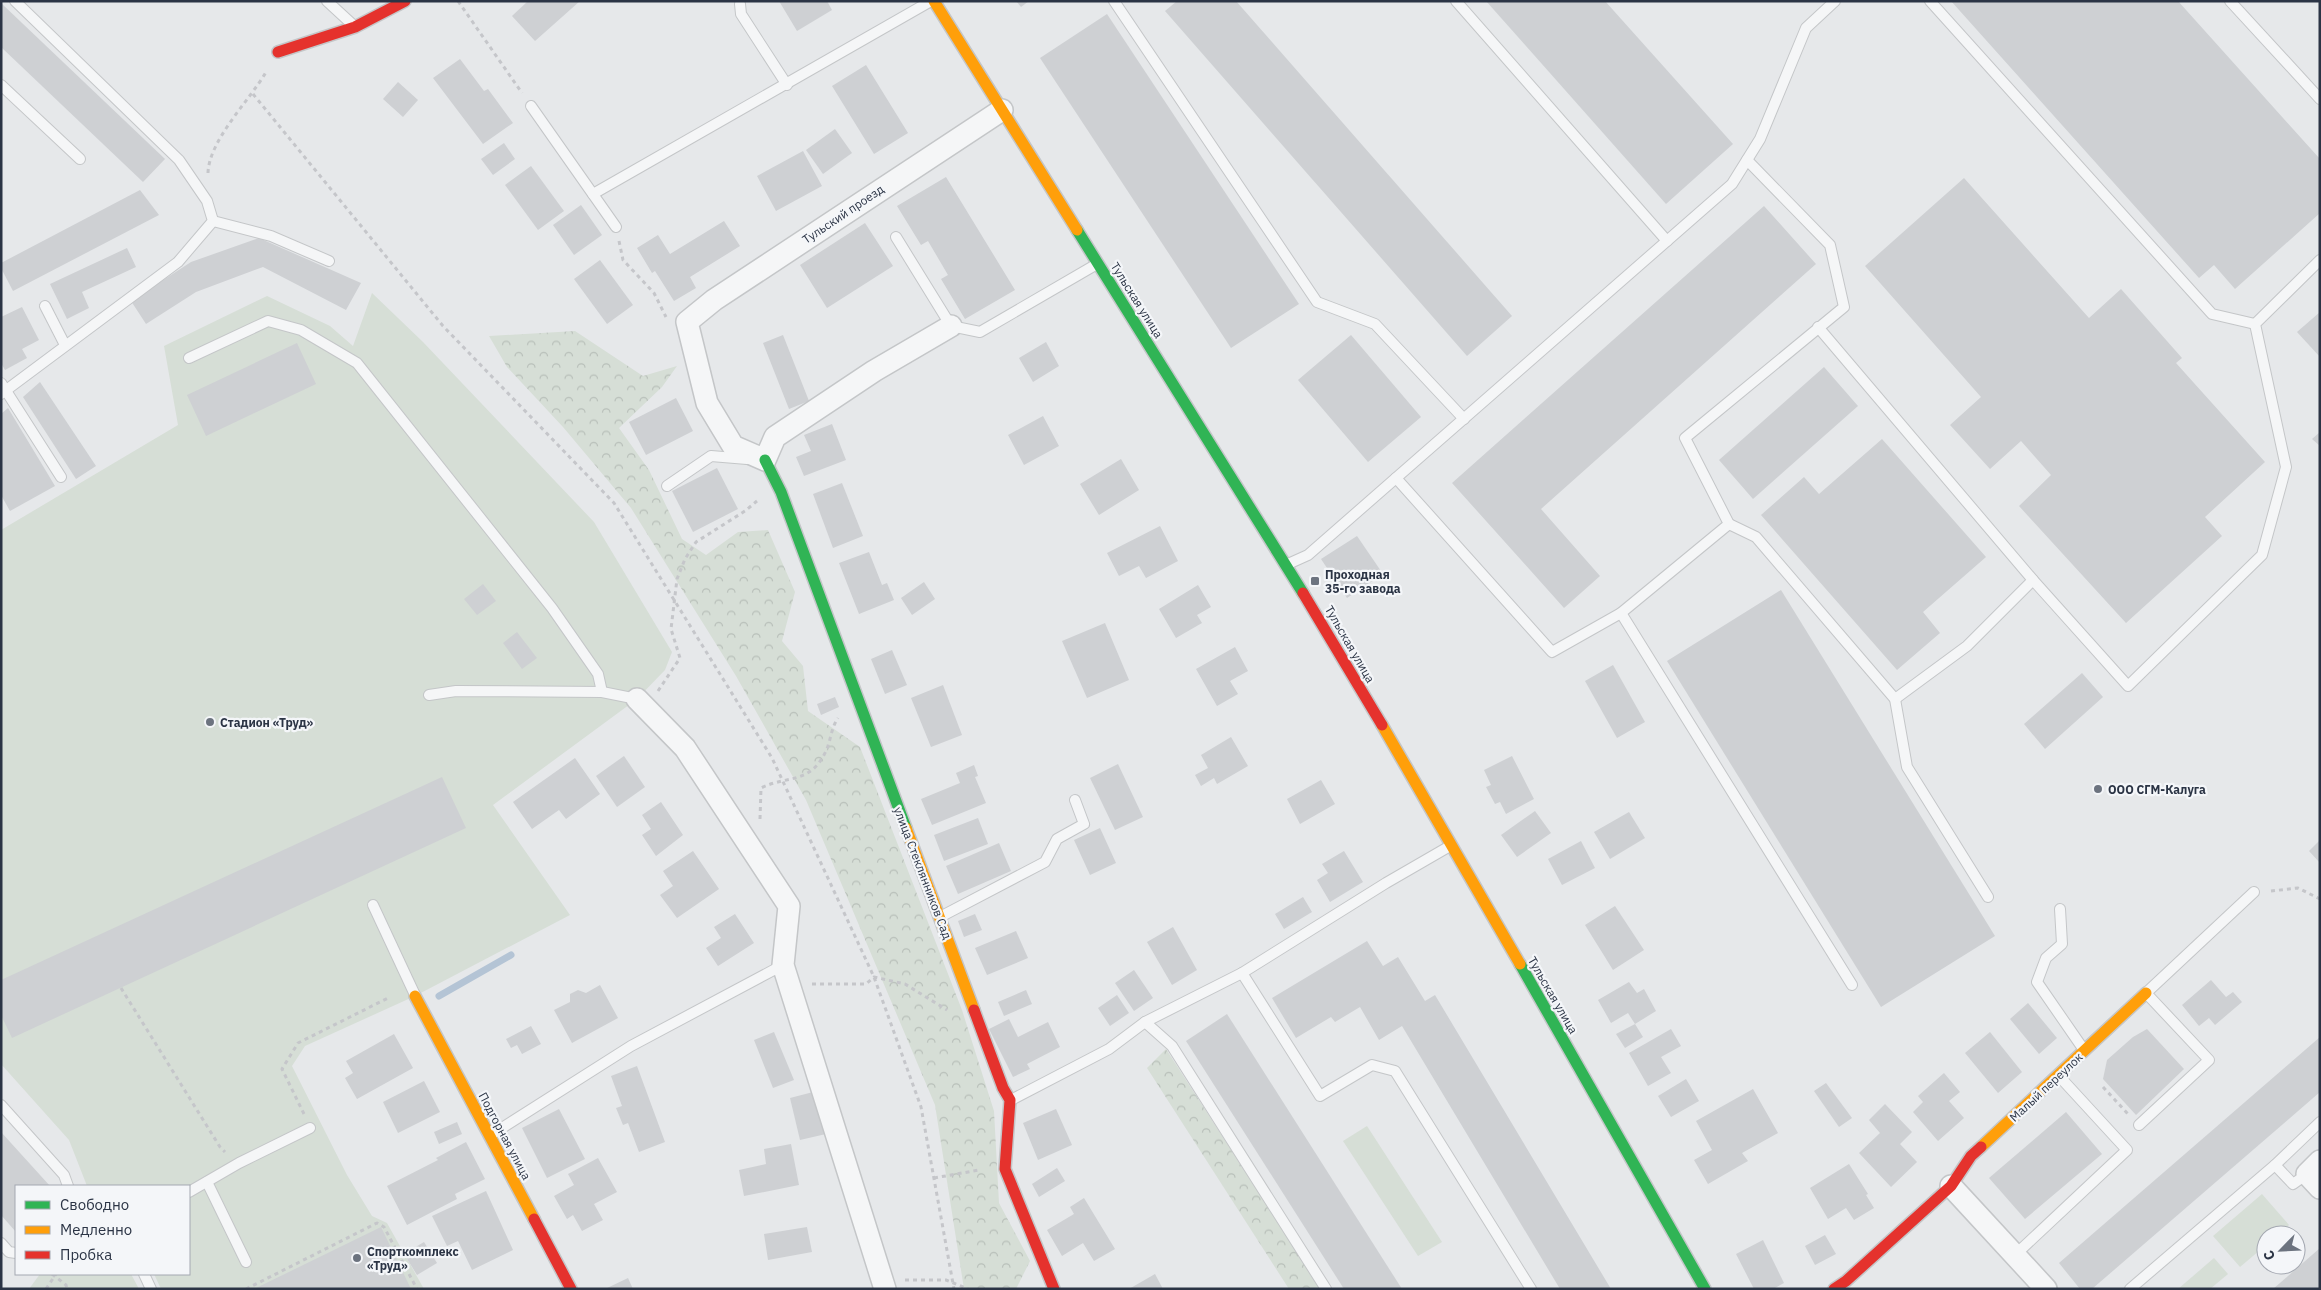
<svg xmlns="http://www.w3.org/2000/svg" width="2321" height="1290" font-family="'IBM Plex Sans',sans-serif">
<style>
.green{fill:#d6ded6}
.forest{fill:url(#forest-crowns)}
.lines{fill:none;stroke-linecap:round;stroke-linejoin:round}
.stream{stroke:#b4c4d5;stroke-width:7}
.building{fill:#ced0d3}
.lane-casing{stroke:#c4c6c8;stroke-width:12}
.street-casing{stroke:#c4c6c8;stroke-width:24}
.fast-casing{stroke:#c4c6c8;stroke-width:14}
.slow-casing{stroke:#c4c6c8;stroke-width:14}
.jam-casing{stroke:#c4c6c8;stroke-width:14}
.path{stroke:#c5c6ca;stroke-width:3;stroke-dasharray:4 4;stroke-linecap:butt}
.lane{stroke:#f5f6f7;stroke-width:10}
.street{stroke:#f5f6f7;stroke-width:21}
.fast{stroke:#30b455;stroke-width:11}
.slow{stroke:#ff9f0a;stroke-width:11}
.jam{stroke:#e5322d;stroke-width:11}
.poi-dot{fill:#6c737f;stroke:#f4f6f9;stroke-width:2}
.labels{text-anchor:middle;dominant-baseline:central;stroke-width:4.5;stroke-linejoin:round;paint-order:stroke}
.street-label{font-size:12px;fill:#2b3445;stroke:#f4f6f9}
.poi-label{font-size:12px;font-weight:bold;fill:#2b3445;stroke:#f4f6f9;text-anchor:start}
</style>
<defs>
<pattern id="forest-crowns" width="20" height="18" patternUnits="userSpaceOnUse" patternTransform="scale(1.25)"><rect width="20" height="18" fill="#d6ded6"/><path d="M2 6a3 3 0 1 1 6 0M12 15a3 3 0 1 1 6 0" fill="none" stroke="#b8bfb9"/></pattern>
</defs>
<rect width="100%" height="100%" fill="#e6e8ea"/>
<g class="green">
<polygon points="372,293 423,342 594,522 672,652 665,670 637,699 493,805 570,915 415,996 305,1046 292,1066 347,1175 372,1216 387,1223 424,1289 161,1289 154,1274 189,1274 189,1186 87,1186 69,1140 1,1064 1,530 178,425 164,346 267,296 330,326 353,346"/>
<polygon points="1367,1126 1442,1242 1418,1256 1343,1141"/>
<polygon points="2262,1194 2289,1225 2278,1235 2266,1235 2266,1245 2240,1267 2213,1236"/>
<polygon points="2214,1258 2228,1274 2210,1289 2178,1289"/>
<polygon points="40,1274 131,1274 139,1289 29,1289"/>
</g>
<g class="forest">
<polygon points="575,331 643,376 677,366 662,387 619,428 649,470 682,539 706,555 738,532 768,530 795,592 782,641 803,666 808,711 860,747 962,1010 994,1111 999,1203 1030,1261 1016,1289 964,1289 935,1105 806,800 736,676 631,508 563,427 507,367 489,336"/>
<polygon points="1166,1049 1321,1289 1289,1289 1147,1068"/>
</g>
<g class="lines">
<polyline class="stream" points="439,996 511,955"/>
</g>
<g class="building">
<polygon points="528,1 580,1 535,41 512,16"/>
<polygon points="779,1 827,1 832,10 797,31"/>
<polygon points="1016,1 1029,1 1021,7"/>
<polygon points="1177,1 1236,1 1512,316 1467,356 1165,11"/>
<polygon points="1486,1 1605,1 1733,144 1666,204"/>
<polygon points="1951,1 2178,1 2320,159 2320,213 2235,289 2214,265 2199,278"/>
<polygon points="1,3 165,159 143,182 1,47"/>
<polygon points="1107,14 1299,304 1231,348 1040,58"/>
<polygon points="460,59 484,91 488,89 513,123 483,144 433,78"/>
<polygon points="866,65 908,133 874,154 832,86"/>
<polygon points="398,82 418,100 403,117 383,99"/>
<polygon points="835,129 852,153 823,174 806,150"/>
<polygon points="504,143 515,159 493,175 481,159"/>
<polygon points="803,151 822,186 776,211 757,176"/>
<polygon points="531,166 564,211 538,230 505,185"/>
<polygon points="946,177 1015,290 965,319 941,279 948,275 928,241 921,245 897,206"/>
<polygon points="1964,178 2089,318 2121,289 2182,358 2176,363 2265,462 2205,517 2222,536 2126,623 2019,506 2051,475 2021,441 1990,469 1950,425 1981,397 1865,266"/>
<polygon points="140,190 159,215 13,291 1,268 1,263"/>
<polygon points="581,205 602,235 574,255 553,225"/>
<polygon points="1764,206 1816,264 1541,509 1600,576 1564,608 1452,483"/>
<polygon points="724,221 740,246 690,277 696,288 674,301 655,271 652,273 637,248 658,235 670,254"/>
<polygon points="865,223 893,266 827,308 800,265"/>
<polygon points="259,238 361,283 346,310 263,267 196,292 146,324 131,301 191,262"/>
<polygon points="127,248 136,267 82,292 89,308 67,319 50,284"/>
<polygon points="600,260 633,305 607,324 574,279"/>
<polygon points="22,307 39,340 22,349 27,358 5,370 1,363 1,317"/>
<polygon points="2320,312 2320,357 2297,332"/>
<polygon points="783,335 809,401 789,409 763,343"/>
<polygon points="1351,335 1421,417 1368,462 1298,380"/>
<polygon points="1046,342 1059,366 1033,382 1019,358"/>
<polygon points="297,343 316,384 206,436 187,395"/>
<polygon points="1824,367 1858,406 1753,499 1719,460"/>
<polygon points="40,382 96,466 76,479 23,397"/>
<polygon points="676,398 693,431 646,455 629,422"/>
<polygon points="8,408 55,486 10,511 1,495 1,414"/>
<polygon points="1043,416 1059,446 1024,465 1008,435"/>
<polygon points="832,424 846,460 804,476 796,457 811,451 804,435"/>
<polygon points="2320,432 2320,446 2312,439"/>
<polygon points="1882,439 1986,557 1923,612 1940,633 1897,670 1761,515 1804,477 1819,494"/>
<polygon points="1121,459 1139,490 1099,515 1080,484"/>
<polygon points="717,468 738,509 693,532 672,491"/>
<polygon points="842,483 863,536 833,548 813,494"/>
<polygon points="1160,526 1178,561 1146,578 1139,566 1119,576 1107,553"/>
<polygon points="1357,536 1383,574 1347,598 1321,559"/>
<polygon points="869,552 882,585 887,583 894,600 859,614 839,563"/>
<polygon points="924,582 935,599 912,615 901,598"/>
<polygon points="483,584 496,601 477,615 464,599"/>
<polygon points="1198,585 1211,607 1197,615 1202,623 1176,638 1159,609"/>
<polygon points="1781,590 1995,936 1881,1007 1667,661"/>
<polygon points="1105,623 1129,680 1087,698 1062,641"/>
<polygon points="517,632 537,658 522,669 503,643"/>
<polygon points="1235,647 1248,671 1230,681 1238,694 1217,706 1196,669"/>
<polygon points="892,650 907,685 885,694 871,659"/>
<polygon points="1613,665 1645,722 1617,738 1585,681"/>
<polygon points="2082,673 2103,697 2045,749 2024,724"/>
<polygon points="943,685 962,735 931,747 911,698"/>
<polygon points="835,697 839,707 821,715 817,704"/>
<polygon points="1231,737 1248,766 1217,784 1214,778 1201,786 1195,775 1208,768 1201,755"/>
<polygon points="624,756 645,787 617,807 596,776"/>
<polygon points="1512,756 1534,799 1506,814 1500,802 1495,804 1486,787 1491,785 1484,770"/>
<polygon points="575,758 600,794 566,819 559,810 532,829 513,802"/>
<polygon points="1118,764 1143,817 1115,830 1090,778"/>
<polygon points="974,765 978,776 975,777 986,803 932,825 921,799 960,783 956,773"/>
<polygon points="442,777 466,828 12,1038 1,1015 1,980"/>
<polygon points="1321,780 1335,804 1300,824 1287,799"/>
<polygon points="661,802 683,835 656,856 642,835 651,829 642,815"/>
<polygon points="1535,811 1551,833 1517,857 1501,835"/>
<polygon points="1629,812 1645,838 1610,859 1594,832"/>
<polygon points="978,818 988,844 944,861 934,835"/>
<polygon points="1100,828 1116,863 1090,875 1074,840"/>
<polygon points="2320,840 2320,863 2309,851"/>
<polygon points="1581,841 1595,868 1562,885 1548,859"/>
<polygon points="999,843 1011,871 958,894 946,866"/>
<polygon points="693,851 719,889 677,918 660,895 673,886 663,871"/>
<polygon points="1344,851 1363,882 1330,902 1317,880 1328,873 1322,864"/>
<polygon points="1303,897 1312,912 1284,929 1275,914"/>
<polygon points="1615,906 1644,950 1613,970 1585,925"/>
<polygon points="735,914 754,943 718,966 706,948 721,938 714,927"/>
<polygon points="975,914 982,930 964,937 958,921"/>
<polygon points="1173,927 1197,970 1172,985 1147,942"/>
<polygon points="1016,931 1028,958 987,975 975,948"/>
<polygon points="1367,941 1383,966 1398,957 1425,1001 1435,995 1611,1289 1560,1289 1402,1026 1379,1040 1360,1007 1335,1022 1331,1017 1296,1038 1272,998"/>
<polygon points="1134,970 1153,998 1134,1011 1115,983"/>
<polygon points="2211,980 2226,997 2233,992 2242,1002 2215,1025 2209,1018 2199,1026 2182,1005"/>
<polygon points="1629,982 1637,993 1644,989 1656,1011 1635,1024 1628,1013 1611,1023 1598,1000"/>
<polygon points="600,985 618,1018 572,1043 554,1010 570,1002 570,994 578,990 586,993"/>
<polygon points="1026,990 1032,1004 1004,1016 998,1002"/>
<polygon points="1117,995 1129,1013 1110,1026 1098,1008"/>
<polygon points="2028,1003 2057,1038 2039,1054 2010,1019"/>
<polygon points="1227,1014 1402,1289 1344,1289 1186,1041"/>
<polygon points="1009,1019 1018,1037 1048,1022 1060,1047 1027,1064 1030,1069 1013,1077 989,1029"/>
<polygon points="1635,1024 1643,1037 1625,1048 1616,1034"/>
<polygon points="531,1026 541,1044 522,1054 517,1045 511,1048 506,1039"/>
<polygon points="1671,1029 1681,1046 1661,1057 1671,1073 1648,1086 1629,1053"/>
<polygon points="2147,1029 2184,1069 2136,1115 2103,1079 2107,1060 2133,1037"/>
<polygon points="774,1032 794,1080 773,1088 754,1040"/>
<polygon points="1990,1032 2022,1072 1998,1093 1965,1053"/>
<polygon points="394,1034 413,1068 357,1099 345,1078 353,1073 346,1061"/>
<polygon points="2320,1037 2320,1092 2092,1289 2080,1289 2059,1263"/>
<polygon points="637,1066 665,1142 639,1152 628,1123 623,1125 616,1108 622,1106 611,1076"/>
<polygon points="1944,1073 1960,1092 1949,1101 1964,1118 1938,1141 1913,1112 1923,1102 1918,1096"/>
<polygon points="1686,1079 1699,1101 1671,1117 1658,1096"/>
<polygon points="424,1081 440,1112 398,1133 383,1102"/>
<polygon points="1826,1083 1852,1118 1839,1127 1814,1091"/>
<polygon points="1753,1089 1778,1133 1742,1153 1748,1161 1708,1184 1694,1160 1712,1150 1696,1121"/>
<polygon points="817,1091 826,1134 800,1140 790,1098"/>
<polygon points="1885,1104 1912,1132 1900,1144 1917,1162 1891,1187 1859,1153 1880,1133 1869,1120"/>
<polygon points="559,1109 585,1159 547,1178 522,1128"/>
<polygon points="1056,1109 1072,1145 1038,1160 1023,1123"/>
<polygon points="2066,1112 2102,1154 2025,1219 1989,1178"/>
<polygon points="457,1122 462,1134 439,1144 434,1132"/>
<polygon points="1,1132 50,1186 16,1186 16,1232 1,1215"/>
<polygon points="466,1142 485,1179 455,1194 457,1199 407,1225 387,1186 438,1160 436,1158"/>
<polygon points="791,1144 799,1185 744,1196 739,1170 766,1164 764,1149"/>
<polygon points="598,1158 617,1192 594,1204 603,1220 582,1231 573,1215 567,1219 554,1196 574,1185 568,1174"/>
<polygon points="1849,1164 1868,1194 1866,1195 1874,1208 1854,1220 1846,1208 1828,1219 1810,1188"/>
<polygon points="1057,1168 1065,1181 1039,1197 1032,1184"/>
<polygon points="486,1191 513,1250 472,1270 458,1241 447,1246 432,1216"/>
<polygon points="1084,1198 1115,1249 1094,1261 1083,1243 1062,1256 1047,1230 1074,1214 1070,1207"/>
<polygon points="381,1227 411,1289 254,1289"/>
<polygon points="807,1227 812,1252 768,1260 764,1234"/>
<polygon points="1825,1235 1836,1254 1815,1265 1805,1246"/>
<polygon points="1763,1240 1784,1283 1773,1289 1754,1289 1736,1254"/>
<polygon points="424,1242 437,1263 417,1275 404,1254"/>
<polygon points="2320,1248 2320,1289 2273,1289"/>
<polygon points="1155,1274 1163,1289 1129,1289"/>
<polygon points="628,1278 633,1289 605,1289"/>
</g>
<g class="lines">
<g class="lane-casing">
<g id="lane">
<polyline points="327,1 353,25"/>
<polyline points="1114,1 1317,302 1375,324 1464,419"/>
<polyline points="1456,1 1667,241"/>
<polyline points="1930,1 2212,314 2255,324"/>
<polyline points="2230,1 2320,99"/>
<polyline points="740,4 741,14 787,85"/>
<polyline points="1,85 80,159"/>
<polyline points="531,106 616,227"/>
<polyline points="593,194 931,1"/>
<polyline points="213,221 271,236 329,261"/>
<polyline points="896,237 951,326 980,332 1097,264"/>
<polyline points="45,306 65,345"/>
<polyline points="1818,327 2033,580"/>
<polyline points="189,358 268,321 301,330 357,363 552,608 598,674 602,692"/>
<polyline points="1,383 61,477"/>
<polyline points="1,394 178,262 213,221 207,201 179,160 15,1"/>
<polyline points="1396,478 1552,652 1621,613 1852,985"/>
<polyline points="667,486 711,456 747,459"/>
<polyline points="1729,524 1756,537 1895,699 1907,767 1988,897"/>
<polyline points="1288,564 1308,555 1732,184 1760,139 1806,28 1835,1"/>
<polyline points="1621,613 1729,524 1685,438 1844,307 1830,245 1747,160"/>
<polyline points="429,695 456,691 602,692 637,699"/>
<polyline points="1895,699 1967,646 2033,580 2128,686 2262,555 2286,467 2255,324 2320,260"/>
<polyline points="373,905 415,995"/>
<polyline points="2060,909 2062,944 2046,958 2037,982 2084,1050"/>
<polyline points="940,917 1045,862 1057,839 1084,824 1075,800"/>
<polyline points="1242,973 1320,1096 1372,1065 1395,1071 1531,1289"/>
<polyline points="1145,1022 1172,1046 1326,1289"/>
<polyline points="1011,1100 1109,1049 1145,1022 1242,973 1386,883 1450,846"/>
<polyline points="1,1105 64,1175 68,1186"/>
<polyline points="2139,1125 2209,1060 2146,993 2254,892"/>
<polyline points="491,1135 631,1046 783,965"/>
<polyline points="2307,1174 2293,1184 2275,1165 2320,1122"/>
<polyline points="207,1182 246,1262"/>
<polyline points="189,1192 239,1163 310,1128"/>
<polyline points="1,1243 9,1252 16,1253"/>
<polyline points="2015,1255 2127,1150 2059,1076"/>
<polyline points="144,1274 151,1289"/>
<polyline points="2130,1289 2275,1165"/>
</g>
</g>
<g class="street-casing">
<g id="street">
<polyline points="951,326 874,371 775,437 765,460 733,446 707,403 687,322 714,300 1002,110"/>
<polyline points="637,699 685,748 789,906 783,965 885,1289"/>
<polyline points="2320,1161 2307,1174 2320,1188"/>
<polyline points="1951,1186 2046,1289"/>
</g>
</g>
<g class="fast-casing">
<g id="fast">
<polyline points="1077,230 1303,593"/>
<polyline points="765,460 781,492 906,828"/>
<polyline points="1520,964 1705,1289"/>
</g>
</g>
<g class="slow-casing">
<g id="slow">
<polyline points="934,1 1077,230"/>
<polyline points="1382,725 1520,964"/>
<polyline points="906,828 974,1010"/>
<polyline points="415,996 534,1219"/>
<polyline points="1981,1147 2146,993"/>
</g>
</g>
<g class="jam-casing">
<g id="jam">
<polyline points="278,52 355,27 405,1"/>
<polyline points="1303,593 1382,725"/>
<polyline points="974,1010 1003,1088 1010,1100 1005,1169 1054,1289"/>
<polyline points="534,1219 571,1289"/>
<polyline points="1834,1289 1846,1281 1951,1186 1971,1156 1981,1147"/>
</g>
</g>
<g class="path">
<polyline points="458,1 522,93"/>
<polyline points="253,94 443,326 614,503 772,758 874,977 921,1107 954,1289"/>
<path d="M 208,173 C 209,140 250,100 266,72"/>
<polyline points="619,241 623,260 654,293 666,317"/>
<polyline points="658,691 680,658 671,629 677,579 685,559 696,542 745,511 757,501"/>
<path d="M 760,819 L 761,788 C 787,775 810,785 826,751 C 831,740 831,728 838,718"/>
<polyline points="2271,891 2298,888 2320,899"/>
<polyline points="812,984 866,984 874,977 905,984 947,1010"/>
<polyline points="121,988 220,1147 225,1152"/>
<polyline points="2103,1087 2128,1114"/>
<polyline points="304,1114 282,1069 298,1043 390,997"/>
<polyline points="934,1178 979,1170"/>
<polyline points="52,1274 66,1285 67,1289"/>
<polyline points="905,1280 946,1280 968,1289"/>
<polyline points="46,1289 56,1274"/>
<polyline points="246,1289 377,1223 384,1227 417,1289"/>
</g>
<use href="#lane" class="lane"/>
<use href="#street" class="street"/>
<use href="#fast" class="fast"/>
<use href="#slow" class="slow"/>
<use href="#jam" class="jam"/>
</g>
<g class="poi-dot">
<rect x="1310" y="576" width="10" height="10" rx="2.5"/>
<circle cx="210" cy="722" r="5"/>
<circle cx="2098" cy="789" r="5"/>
<circle cx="357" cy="1258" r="5"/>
</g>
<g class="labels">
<g class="street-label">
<text transform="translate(843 214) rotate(-34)">Тульский проезд</text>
<text transform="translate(1137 300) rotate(58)">Тульская улица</text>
<text transform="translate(1350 644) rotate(60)">Тульская улица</text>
<text transform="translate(923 873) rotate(69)">улица Стеклянников Сад</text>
<text transform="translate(1553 995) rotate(60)">Тульская улица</text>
<text transform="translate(2046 1087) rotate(-43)">Малый переулок</text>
<text transform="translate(505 1136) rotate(62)">Подгорная улица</text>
</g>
<g class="poi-label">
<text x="1325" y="574">Проходная<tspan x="1325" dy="14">35-го завода</tspan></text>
<text x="220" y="722">Стадион «Труд»</text>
<text x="2108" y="789">ООО СГМ-Калуга</text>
<text x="367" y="1251">Спорткомплекс<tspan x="367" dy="14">«Труд»</tspan></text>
</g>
</g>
<rect width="2321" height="1290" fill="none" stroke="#2b3445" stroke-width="5"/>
<rect x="15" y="1185" width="175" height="90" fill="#f4f6f9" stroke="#a4a8b1"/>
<rect x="25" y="1201" width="25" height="8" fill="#30b455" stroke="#a4a8b1"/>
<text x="60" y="1210" font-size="15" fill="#2b3445">Свободно</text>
<rect x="25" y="1226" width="25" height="8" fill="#ff9f0a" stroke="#a4a8b1"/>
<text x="60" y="1235" font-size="15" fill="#2b3445">Медленно</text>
<rect x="25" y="1251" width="25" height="8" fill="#e5322d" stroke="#a4a8b1"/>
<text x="60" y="1260" font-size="15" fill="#2b3445">Пробка</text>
<g transform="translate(2281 1250) rotate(246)"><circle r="24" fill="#f4f6f9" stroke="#a4a8b1"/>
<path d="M0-4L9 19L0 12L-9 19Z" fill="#6c737f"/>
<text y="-8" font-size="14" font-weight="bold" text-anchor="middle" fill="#2b3445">С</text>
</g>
</svg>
